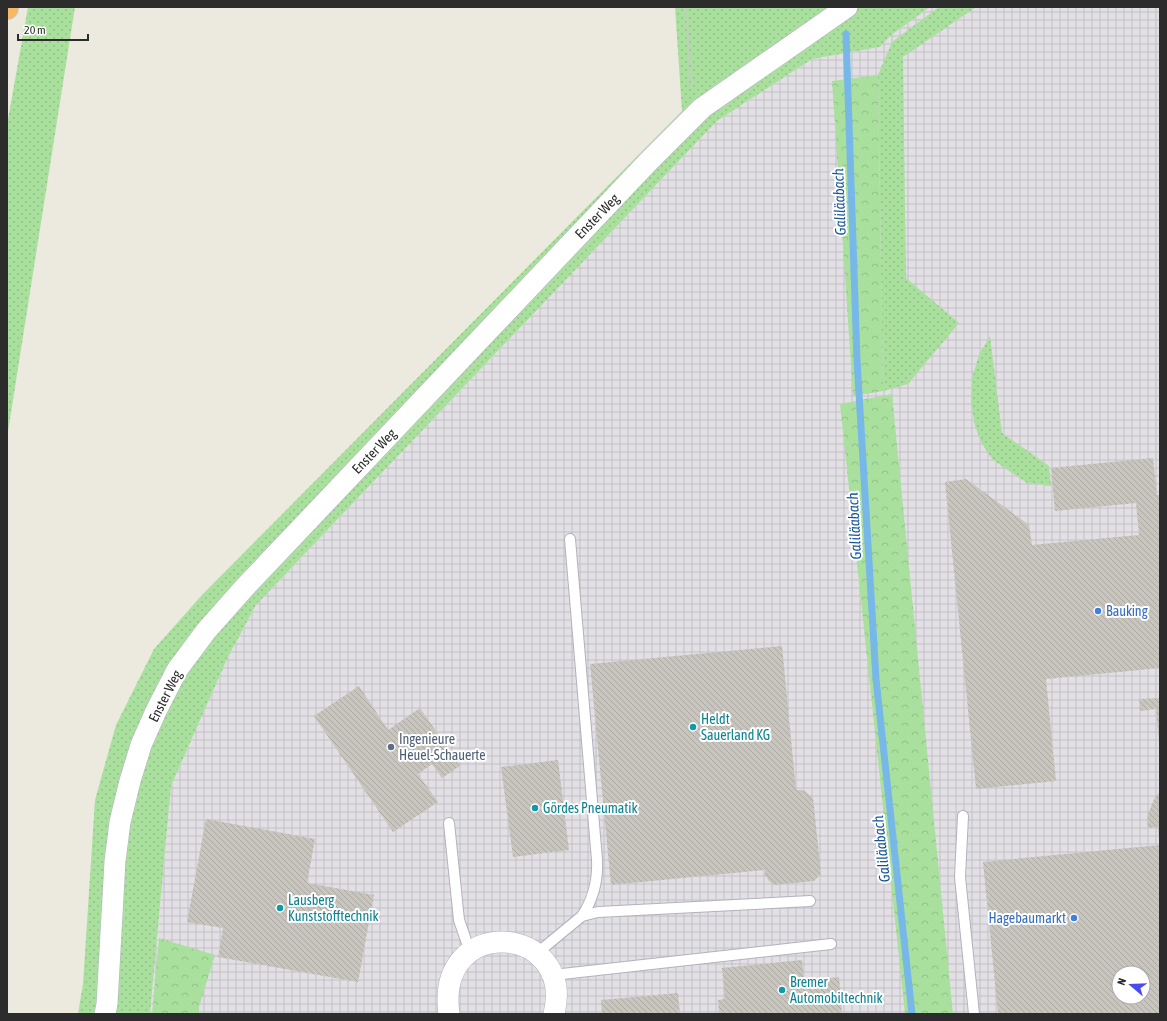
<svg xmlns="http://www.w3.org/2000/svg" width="1167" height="1021" font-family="'Asap Condensed',sans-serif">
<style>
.industrial{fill:url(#industrial-grid);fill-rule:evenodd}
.grass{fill:url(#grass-dots)}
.forest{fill:url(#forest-crowns)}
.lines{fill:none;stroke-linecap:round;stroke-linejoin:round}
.stream{stroke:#78b8e8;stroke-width:7}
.building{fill:url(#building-back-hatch);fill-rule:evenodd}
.lane-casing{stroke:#b2b2be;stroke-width:12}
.street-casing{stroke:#b2b2be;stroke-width:22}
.highway-casing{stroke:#c8c8c8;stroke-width:24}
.path{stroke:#c8c8c8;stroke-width:2.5;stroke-dasharray:3 2;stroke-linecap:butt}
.lane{stroke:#fff;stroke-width:10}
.street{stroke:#fff;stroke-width:21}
.highway{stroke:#f5b961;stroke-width:22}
.shop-dot{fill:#3f7fe0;stroke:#fff;stroke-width:1.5}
.culture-dot{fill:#0f9aa8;stroke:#fff;stroke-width:1.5}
.service-dot{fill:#5c6f8a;stroke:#fff;stroke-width:1.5}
.labels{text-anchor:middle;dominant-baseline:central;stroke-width:4;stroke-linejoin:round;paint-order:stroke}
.street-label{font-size:14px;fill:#2c2c2c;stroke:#fff}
.shop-label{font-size:14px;fill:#366cbe;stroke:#fff;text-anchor:start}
.culture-label{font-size:14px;fill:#0d838f;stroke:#fff;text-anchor:start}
.service-label{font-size:14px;fill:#4e5e75;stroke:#fff;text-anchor:start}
.water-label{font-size:15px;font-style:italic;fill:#155596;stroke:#fff}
</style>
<defs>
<pattern id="industrial-grid" width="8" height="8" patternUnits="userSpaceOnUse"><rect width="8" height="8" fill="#e2dfe5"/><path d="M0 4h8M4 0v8" fill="none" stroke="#c2c0c5"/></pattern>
<pattern id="grass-dots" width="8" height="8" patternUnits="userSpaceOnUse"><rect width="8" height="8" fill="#aae09e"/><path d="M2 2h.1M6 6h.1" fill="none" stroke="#92c088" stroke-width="1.8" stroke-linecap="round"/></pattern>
<pattern id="forest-crowns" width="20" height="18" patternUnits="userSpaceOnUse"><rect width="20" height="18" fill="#aae09e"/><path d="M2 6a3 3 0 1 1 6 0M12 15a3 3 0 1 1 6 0" fill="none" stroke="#92c088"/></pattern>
<pattern id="building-back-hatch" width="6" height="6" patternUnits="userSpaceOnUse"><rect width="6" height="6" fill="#c8c5be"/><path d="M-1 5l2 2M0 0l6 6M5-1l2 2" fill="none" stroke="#aca9a3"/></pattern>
</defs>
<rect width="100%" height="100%" fill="#ece9df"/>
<path class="industrial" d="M 930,7 L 1160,7 L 1160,1014 L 150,1014 L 171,786 L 228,657 L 256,605 L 717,121 L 812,59 L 880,47 L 890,36 ZM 1119,973 L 1143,973 L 1143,997 L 1119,997 Z"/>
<g class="grass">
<polygon points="28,7 75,7 7,438 7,125"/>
<polygon points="675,7 930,7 890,36 880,47 812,59 717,121 256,605 228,657 171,786 150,1014 78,1014 83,984 95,800 116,725 154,649 202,595 682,111"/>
<polygon points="939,7 976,7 903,57 906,278 959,323 908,384 883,391 878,75 892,42"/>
<polygon points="990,336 1002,433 1049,466 1051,486 1027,483 993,460 982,444 975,426 971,402 972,378 979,355"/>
</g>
<g class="forest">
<polygon points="878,75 883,391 853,396 832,81"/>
<polygon points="892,394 953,1014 905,1014 840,404"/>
<polygon points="159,938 215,955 199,1007 199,1014 152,1014"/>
</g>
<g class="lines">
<polyline class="stream" points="846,34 857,360 876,679 912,1014"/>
</g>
<g class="building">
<polygon points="1153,458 1157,495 1160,495 1160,668 1046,679 1056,781 976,789 945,482 966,479 1029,525 1032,545 1139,535 1136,503 1055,511 1051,468"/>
<polygon points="782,646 796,790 802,790 803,791 805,791 813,798 821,874 814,881 774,885 768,880 767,877 765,877 765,870 611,885 590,664"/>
<polygon points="359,686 388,730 420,708 460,766 442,778 432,764 418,774 438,802 393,832 314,716"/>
<polygon points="1160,698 1160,742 1159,742 1156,709 1140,711 1139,699"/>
<polygon points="558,760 569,850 513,857 501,767"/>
<polygon points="1160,792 1160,838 1159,839 1158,827 1148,828 1147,821 1148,814 1155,797"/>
<polygon points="206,819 315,839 307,883 374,895 358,982 218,957 223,928 187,922"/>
<path d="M 1160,845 L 1160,1014 L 998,1014 L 983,862 ZM 1119,973 L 1143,973 L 1143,997 L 1119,997 Z"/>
<polygon points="802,960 804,981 839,977 842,1014 719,1014 718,1000 725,999 722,968"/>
<polygon points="678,993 680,1014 602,1014 601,1000"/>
</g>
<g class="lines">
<g class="lane-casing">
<g id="lane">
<path d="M 570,539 L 597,860 C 598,881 594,898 582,916"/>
<polyline points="963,816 960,877 974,1014"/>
<polyline points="449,823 459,920 470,952"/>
<polyline points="536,954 582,916 598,912 810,901"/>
<polyline points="553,975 831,944"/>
</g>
</g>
<g class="street-casing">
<g id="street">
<polyline points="105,1014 107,1004 115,861 120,822 130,781 141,745 156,711 177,670 206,631 245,587 648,162 702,108 847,7"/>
<path d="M 449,1014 C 435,912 576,924 554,1014"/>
</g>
</g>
<g class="highway-casing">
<polyline id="highway" points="7,8 7,7"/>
</g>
<polyline class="path" points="686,7 691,83 693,88"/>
<use href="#lane" class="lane"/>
<use href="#street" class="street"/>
<use href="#highway" class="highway"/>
</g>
<g class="shop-dot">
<circle cx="1098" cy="611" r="4"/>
<circle cx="1074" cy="918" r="4"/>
</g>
<g class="culture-dot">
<circle cx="693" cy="727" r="4"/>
<circle cx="535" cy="808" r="4"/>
<circle cx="280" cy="908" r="4"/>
<circle cx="782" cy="990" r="4"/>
</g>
<circle class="service-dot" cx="391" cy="747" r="4"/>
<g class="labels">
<g class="street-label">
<text transform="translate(597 216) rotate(-46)">Enster Weg</text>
<text transform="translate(374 451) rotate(-46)">Enster Weg</text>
<text transform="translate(165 696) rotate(-63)">Enster Weg</text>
</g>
<g class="shop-label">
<text x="1106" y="611">Bauking</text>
<text x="1066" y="918" text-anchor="end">Hagebaumarkt</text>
</g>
<g class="culture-label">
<text x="701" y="719">Heldt<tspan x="701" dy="16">Sauerland KG</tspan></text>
<text x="543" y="808">Gördes Pneumatik</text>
<text x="288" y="900">Lausberg<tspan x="288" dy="16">Kunststofftechnik</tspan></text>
<text x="790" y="982">Bremer<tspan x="790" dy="16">Automobiltechnik</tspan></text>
</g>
<g class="service-label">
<text x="399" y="739">Ingenieure<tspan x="399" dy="16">Heuel-Schauerte</tspan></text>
</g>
<g class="water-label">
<text transform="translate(839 202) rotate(-92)">Galiläabach</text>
<text transform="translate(854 526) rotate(-93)">Galiläabach</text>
<text transform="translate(881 849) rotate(-96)">Galiläabach</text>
</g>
</g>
<rect width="1167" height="1021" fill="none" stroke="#2c2c2c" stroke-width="16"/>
<g transform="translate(1131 985) rotate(289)"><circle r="19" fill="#ffffff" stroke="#ababab"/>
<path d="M0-3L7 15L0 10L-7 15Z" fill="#484cf0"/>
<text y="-6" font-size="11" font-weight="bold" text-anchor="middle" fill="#2c2c2c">N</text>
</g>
<path d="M18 34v6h70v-6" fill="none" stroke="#2c2c2c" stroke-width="2"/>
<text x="24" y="34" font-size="12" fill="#2c2c2c" stroke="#ffffff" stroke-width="3" paint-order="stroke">20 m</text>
</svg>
